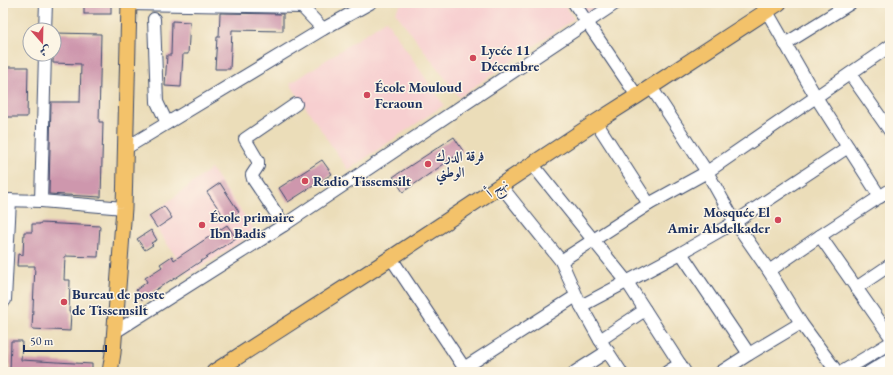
<svg xmlns="http://www.w3.org/2000/svg" width="893" height="375" font-family="'EB Garamond',Amiri,serif">
<style>
.built{fill:#f7cfd0}
.building{fill:#ce97ad}
.lines{fill:none;stroke-linecap:round;stroke-linejoin:round}
.minor-casing{stroke:#3a496c;stroke-width:14}
.major-casing{stroke:#3a496c;stroke-width:17}
.minor{stroke:#fff;stroke-width:12}
.major{stroke:#f3c26a;stroke-width:15}
.poi-dot{fill:#d1495b;stroke:#fcf5e5;stroke-width:1.5}
.labels{text-anchor:middle;dominant-baseline:central;stroke-width:3;stroke-linejoin:round;paint-order:stroke}
.poi-label{font-size:14px;font-weight:bold;fill:#1b2f5e;stroke:#fcf5e5;text-anchor:start}
.street-label{font-size:14px;fill:#1b2f5e;stroke:#fcf5e5}
</style>
<rect width="100%" height="100%" fill="#fcf5e5"/>
<filter id="ink" filterUnits="userSpaceOnUse"><feTurbulence type="fractalNoise" baseFrequency=".025" numOctaves="2"/><feDisplacementMap in="SourceGraphic" scale="8" xChannelSelector="R" yChannelSelector="G"/><feConvolveMatrix kernelMatrix="1 2 1 2 8 2 1 2 1" color-interpolation-filters="sRGB"/></filter>
<filter id="wash" filterUnits="userSpaceOnUse"><feTurbulence type="fractalNoise" baseFrequency=".012" numOctaves="4" result="noise"/><feDisplacementMap in="SourceGraphic" scale="16" xChannelSelector="R" yChannelSelector="G"/><feGaussianBlur stdDeviation="0.9" result="paint"/><feColorMatrix in="noise" values="0 0 0 0 0 0 0 0 0 0 0 0 0 0 0 0 0 1.4 0 .05"/><feComposite in="paint" operator="in"/></filter>
<g filter="url(#wash)">
<rect width="100%" height="100%" fill="#ebddb9"/>
<g class="built">
<polygon points="402,3 563,3 574,19 459,97 395,12"/>
<polygon points="580,3 603,3 587,13"/>
<polygon points="386,20 444,105 348,170 290,84"/>
<polygon points="211,169 256,232 189,275 148,217"/>
</g>
<g id="blocks">
<g class="building">
<rect x="84" y="3" width="27" height="11"/>
<polygon points="220,13 283,14 283,31 232,30 230,69 215,69 217,37 219,37"/>
<polygon points="172,21 190,22 188,54 183,54 181,87 165,86 167,55 171,55"/>
<polygon points="54,33 101,34 99,122 103,122 101,197 49,194 51,102 80,102 81,64 53,63"/>
<polygon points="3,67 28,67 27,117 3,117"/>
<polygon points="454,137 463,151 403,192 393,177"/>
<polygon points="322,160 332,174 288,202 279,188"/>
<polygon points="220,183 239,212 227,221 207,192"/>
<polygon points="164,206 172,218 157,228 149,216"/>
<polygon points="40,223 100,226 98,257 65,256 64,280 70,280 69,312 71,312 70,331 32,329 35,266 17,266 18,254 23,255 24,232 32,232 32,224 40,224"/>
<polygon points="227,225 236,238 171,281 171,280 152,292 153,293 142,300 136,290 147,282 145,278 162,267 160,264 172,256 174,260"/>
<polygon points="151,230 157,240 151,243 153,245 145,250 137,239"/>
<polygon points="11,341 22,341 21,360 92,364 92,372 10,372"/>
</g>
</g>
</g>
<g filter="url(#ink)">
<use href="#blocks" fill-opacity="0" stroke="#3a496c" stroke-width="1"/>
<g class="lines">
<g class="minor-casing">
<g id="minor">
<polyline points="574,3 637,96"/>
<polyline points="762,3 816,97 880,197"/>
<polyline points="129,4 302,7 323,29"/>
<polyline points="154,19 157,102 167,123"/>
<polyline points="45,30 46,3"/>
<polyline points="785,44 851,3"/>
<polyline points="850,74 890,131"/>
<polyline points="651,87 707,172 735,222 769,271 801,323 837,372"/>
<polyline points="596,122 649,204"/>
<polyline points="126,148 323,29 370,3"/>
<polyline points="532,164 627,282 685,372"/>
<polyline points="501,186 561,261 581,306 600,340 621,372"/>
<polyline points="3,200 41,201 124,208"/>
<polyline points="41,201 45,54"/>
<polyline points="284,225 253,179 252,175 258,166 258,161 245,139 296,104"/>
<polyline points="820,236 890,336"/>
<polyline points="681,253 749,354"/>
<polyline points="391,258 467,372"/>
<polyline points="561,261 649,204 707,172 890,46"/>
<polyline points="769,271 820,236 890,190"/>
<polyline points="856,288 890,265"/>
<polyline points="5,300 10,200"/>
<polyline points="581,306 681,253 735,222 848,147"/>
<polyline points="115,332 284,225 616,3"/>
<polyline points="600,340 645,310"/>
<polyline points="464,368 576,296"/>
<polyline points="575,372 608,351"/>
<polyline points="667,372 680,364"/>
<polyline points="721,372 749,354 801,323"/>
<polyline points="842,372 890,343"/>
<polyline points="869,372 890,359"/>
</g>
</g>
<g class="major-casing">
<g id="major">
<polyline points="110,372 113,353 124,208 129,3"/>
<polyline points="214,372 391,258 596,122 637,96 779,3"/>
</g>
</g>
<use href="#minor" class="minor"/>
<use href="#major" class="major"/>
</g>
</g>
<g class="poi-dot">
<circle cx="473" cy="58" r="4"/>
<circle cx="367" cy="95" r="4"/>
<circle cx="428" cy="164" r="4"/>
<circle cx="305" cy="181" r="4"/>
<circle cx="778" cy="220" r="4"/>
<circle cx="202" cy="225" r="4"/>
<circle cx="64" cy="302" r="4"/>
</g>
<g class="labels">
<g class="poi-label">
<text x="481" y="50">Lycée 11<tspan x="481" dy="16">Décembre</tspan></text>
<text x="375" y="87">École Mouloud<tspan x="375" dy="16">Feraoun</tspan></text>
<text x="436" y="156">فرقة الدرك<tspan x="436" dy="16">الوطني</tspan></text>
<text x="313" y="181">Radio Tissemsilt</text>
<text x="770" y="212" text-anchor="end">Mosquée El<tspan x="770" dy="16">Amir Abdelkader</tspan></text>
<text x="210" y="217">École primaire<tspan x="210" dy="16">Ibn Badis</tspan></text>
<text x="72" y="294">Bureau de poste<tspan x="72" dy="16">de Tissemsilt</tspan></text>
</g>
<g class="street-label">
<text transform="translate(497 188) rotate(-34)">نهج أ</text>
</g>
</g>
<rect width="893" height="375" fill="none" stroke="#fcf5e5" stroke-width="16"/>
<g transform="translate(42 42) rotate(160)"><circle r="19" fill="#fcf5e5" stroke="#a2a6af"/>
<path d="M0-3L7 15L0 10L-7 15Z" fill="#d1495b"/>
<text y="-6" font-size="11" font-weight="bold" text-anchor="middle" fill="#1b2f5e">ش</text>
</g>
<path d="M24 345v6h82v-6" fill="none" stroke="#1b2f5e" stroke-width="2"/>
<text x="30" y="345" font-size="12" fill="#1b2f5e" stroke="#fcf5e5" stroke-width="3" paint-order="stroke">50 m</text>
</svg>
